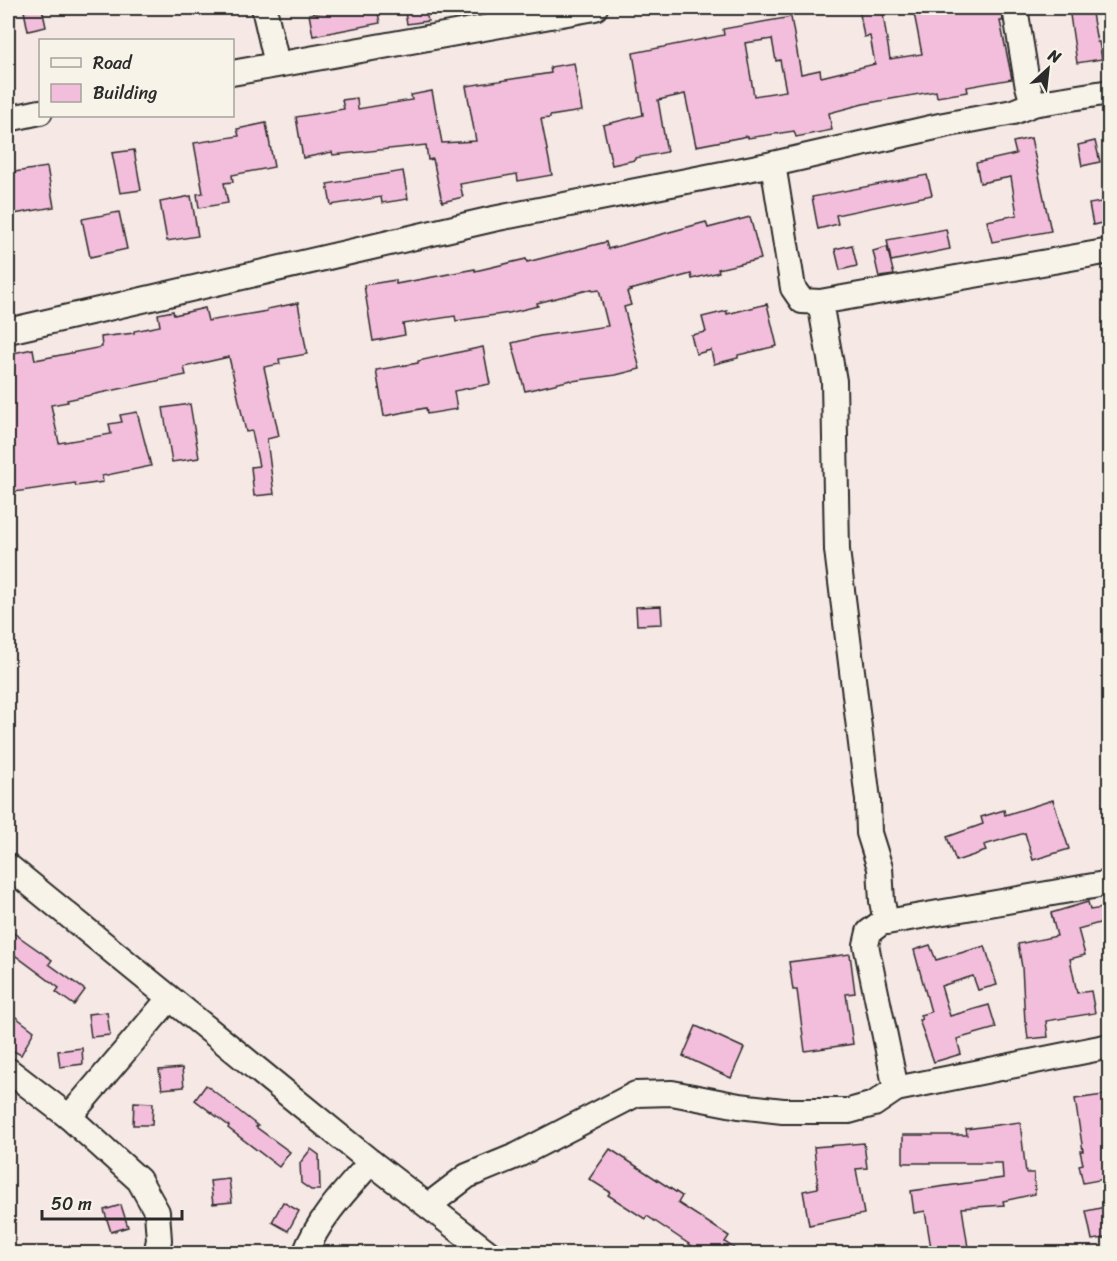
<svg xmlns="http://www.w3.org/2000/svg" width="1117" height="1261" font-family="Sriracha,sans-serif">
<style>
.building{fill:#f3bedb;stroke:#2b2b2b;stroke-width:1.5;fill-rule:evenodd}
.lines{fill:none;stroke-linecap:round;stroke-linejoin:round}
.minor-casing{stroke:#2b2b2b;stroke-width:28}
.minor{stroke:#f7f3e8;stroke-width:24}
</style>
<rect width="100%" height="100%" fill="#f6e8e5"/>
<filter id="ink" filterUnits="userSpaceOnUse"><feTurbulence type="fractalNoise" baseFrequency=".0167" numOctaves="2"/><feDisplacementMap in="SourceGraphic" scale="12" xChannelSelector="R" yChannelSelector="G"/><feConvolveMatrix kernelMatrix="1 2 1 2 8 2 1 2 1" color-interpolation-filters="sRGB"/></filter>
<g filter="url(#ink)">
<g class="building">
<polygon points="42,8 46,27 28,31 24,11"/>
<polygon points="344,8 377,8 380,23 313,36 309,14"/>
<polygon points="404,8 425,8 428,21 407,24"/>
<path d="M 859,8 L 882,8 L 890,59 L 922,54 L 913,8 L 1001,8 L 1003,21 L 1000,21 L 1012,79 L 967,87 L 968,92 L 937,97 L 936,91 L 863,104 L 829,113 L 832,130 L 796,137 L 794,131 L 748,138 L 748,136 L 696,146 L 685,94 L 658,100 L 667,152 L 635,158 L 635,160 L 612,165 L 603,125 L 643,115 L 633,53 L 724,35 L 723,29 L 791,17 L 801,74 L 820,70 L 821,77 L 875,64 L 870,36 L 864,37 ZM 772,39 L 776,61 L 780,60 L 786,91 L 754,96 L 745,43 Z"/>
<polygon points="1069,8 1091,8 1097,42 1099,42 1102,59 1077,63"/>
<polygon points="574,63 582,111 550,116 550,118 541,119 552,175 518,181 517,174 460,184 463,197 442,202 433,159 428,160 426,145 333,155 332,152 303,158 296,117 344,109 342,100 357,98 358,109 412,100 411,95 432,91 442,143 476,141 466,86 551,73 550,67"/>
<polygon points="266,123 274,167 232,175 233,182 224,183 228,203 199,208 197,194 203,193 194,143 239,136 237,129"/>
<polygon points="1031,138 1051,231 992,242 987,221 1017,215 1011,177 980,183 976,163 1016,154 1013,142"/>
<polygon points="1095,141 1100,162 1082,166 1078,145"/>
<polygon points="134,150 141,190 120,193 112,153"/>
<polygon points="47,167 54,207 8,215 8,173"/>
<polygon points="403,171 408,199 382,203 381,197 331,205 327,184"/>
<polygon points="927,175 932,195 836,215 838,224 818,229 812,197"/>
<polygon points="191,196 198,236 167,241 160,202"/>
<polygon points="1106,201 1110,221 1093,225 1089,204"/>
<polygon points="119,212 127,249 90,257 82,219"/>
<polygon points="750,217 761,259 718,269 719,272 692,279 691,274 630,290 631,291 627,292 631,305 624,307 640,369 616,375 572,381 571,380 525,391 512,343 540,336 608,326 599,290 593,291 592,289 537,303 538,306 509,313 456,321 455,316 403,324 405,335 373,341 364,285 396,280 396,284 475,269 475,271 526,259 527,262 606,242 608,249 706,222 708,228"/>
<polygon points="946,229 950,249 891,261 887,240"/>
<polygon points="852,245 857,266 840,270 835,249"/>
<polygon points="887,247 894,275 879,277 873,251"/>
<polygon points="298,303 307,354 279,359 280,364 264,367 279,436 267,439 274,494 254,496 251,467 259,466 252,431 246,432 229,357 184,367 186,375 67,400 68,402 51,405 59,443 111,434 109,424 122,422 120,415 137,412 151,466 102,476 103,482 76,486 75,483 8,493 8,354 33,349 35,360 102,347 101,337 134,333 134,331 160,326 158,314 173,311 174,315 205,308 208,321 267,311 267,309"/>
<polygon points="767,304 777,346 738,355 738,358 714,364 711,350 696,354 691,335 706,332 702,317 727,311 727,314"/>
<polygon points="483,347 490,384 454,391 457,409 427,414 426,408 384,416 376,370 418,363 418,361"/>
<polygon points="190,404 199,458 172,462 163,408"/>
<polygon points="661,606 662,624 637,625 636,607"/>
<polygon points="1053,800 1069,849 1033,860 1025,833 984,845 986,851 956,861 947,837 983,824 981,817 1004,810 1005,815"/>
<polygon points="1088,902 1090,910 1110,907 1110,920 1078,929 1085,955 1070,959 1077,993 1091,991 1095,1013 1046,1021 1048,1037 1028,1039 1026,1022 1025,1022 1022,967 1018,944 1057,936 1051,913"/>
<polygon points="8,929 52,960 49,964 85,990 74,1005 56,992 59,988 8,950"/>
<polygon points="930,945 936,960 985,946 997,985 978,990 973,976 941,986 950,1016 989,1005 996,1028 957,1039 961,1054 934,1062 919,1020 922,1019 920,1015 931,1012 914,950"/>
<polygon points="850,954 855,993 846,994 853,1044 805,1051 797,990 793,990 789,962"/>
<polygon points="8,1011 34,1031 21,1055 8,1048"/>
<polygon points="107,1012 110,1035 91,1037 88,1014"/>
<polygon points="696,1026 744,1048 731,1078 683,1056"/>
<polygon points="82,1048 83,1064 60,1067 58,1051"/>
<polygon points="182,1068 184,1087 162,1089 159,1070"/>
<polygon points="206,1085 258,1126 256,1127 290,1152 279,1167 228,1128 229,1126 195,1100"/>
<polygon points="1110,1094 1110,1123 1104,1124 1110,1151 1110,1178 1083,1183 1079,1165 1083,1164 1080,1151 1083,1151 1075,1099"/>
<polygon points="134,1102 153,1103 152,1125 133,1125"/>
<polygon points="1020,1122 1026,1173 1034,1173 1035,1194 1003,1201 1004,1205 962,1208 969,1254 932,1254 925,1211 914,1213 911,1191 1003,1178 1002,1163 903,1163 903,1135 967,1135 966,1129"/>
<polygon points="864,1143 867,1168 856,1169 864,1214 809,1225 803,1191 818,1188 814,1147"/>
<polygon points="311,1149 319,1155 320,1190 311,1190 301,1183 300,1163"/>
<polygon points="610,1149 682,1196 678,1203 729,1236 725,1242 742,1254 704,1254 647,1216 645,1219 608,1195 610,1192 589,1179"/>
<polygon points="229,1179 232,1202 213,1204 210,1181"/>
<polygon points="283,1202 299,1211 288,1231 272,1222"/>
<polygon points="121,1205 128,1227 111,1232 104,1210"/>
<polygon points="1110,1206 1110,1237 1092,1240 1086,1211"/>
</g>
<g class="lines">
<g class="minor-casing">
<g id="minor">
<polyline points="264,8 277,64"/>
<polyline points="1015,8 1027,82 1033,104"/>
<polyline points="232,73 595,8"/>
<polyline points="8,119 40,112"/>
<polyline points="773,164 793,288 802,301 820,302 1110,251"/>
<polyline points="820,302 834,381 837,550 868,800 869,833 880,868 882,901 886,922"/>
<polyline points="8,331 493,219 773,164 944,125 1013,112 1033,104 1110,92"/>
<polyline points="8,866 371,1162 490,1254"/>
<polyline points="1110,883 881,923 869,932 866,945 896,1089 1110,1046"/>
<polyline points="8,1070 69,1117 139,1180 157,1212 159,1240 156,1254"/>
<polyline points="69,1117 169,999"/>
<polyline points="429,1205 467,1176 518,1155 636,1094 672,1093 739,1106 783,1111 849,1111 874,1104 896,1089"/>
<path d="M 305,1254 C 318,1219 347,1189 371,1162"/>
</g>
</g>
<use href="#minor" class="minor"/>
</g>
</g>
<rect width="1117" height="1261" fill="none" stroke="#f7f3e8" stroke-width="30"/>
<rect x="15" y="15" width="1087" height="1231" fill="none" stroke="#2b2b2b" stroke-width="2" filter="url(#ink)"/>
<rect x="39" y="39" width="195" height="78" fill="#f7f3e8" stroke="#a5a39c" stroke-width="1.5"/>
<rect x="51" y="58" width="30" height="9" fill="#f7f3e8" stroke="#a5a39c" stroke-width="1.5"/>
<text x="93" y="69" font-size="18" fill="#2b2b2b">Road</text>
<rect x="51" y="84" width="30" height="18" fill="#f3bedb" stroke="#a5a39c" stroke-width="1.5"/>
<text x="93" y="99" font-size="18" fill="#2b2b2b">Building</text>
<g transform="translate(1048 69) rotate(27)" stroke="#f7f3e8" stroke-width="4.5" paint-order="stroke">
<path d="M0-4.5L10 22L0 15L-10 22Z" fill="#2b2b2b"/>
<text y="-9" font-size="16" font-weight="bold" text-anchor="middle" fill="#2b2b2b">N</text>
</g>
<path d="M42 1210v9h140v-9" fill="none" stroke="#2b2b2b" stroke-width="3"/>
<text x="51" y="1210" font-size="18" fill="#2b2b2b" stroke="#f7f3e8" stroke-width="4.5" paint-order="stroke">50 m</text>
</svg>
